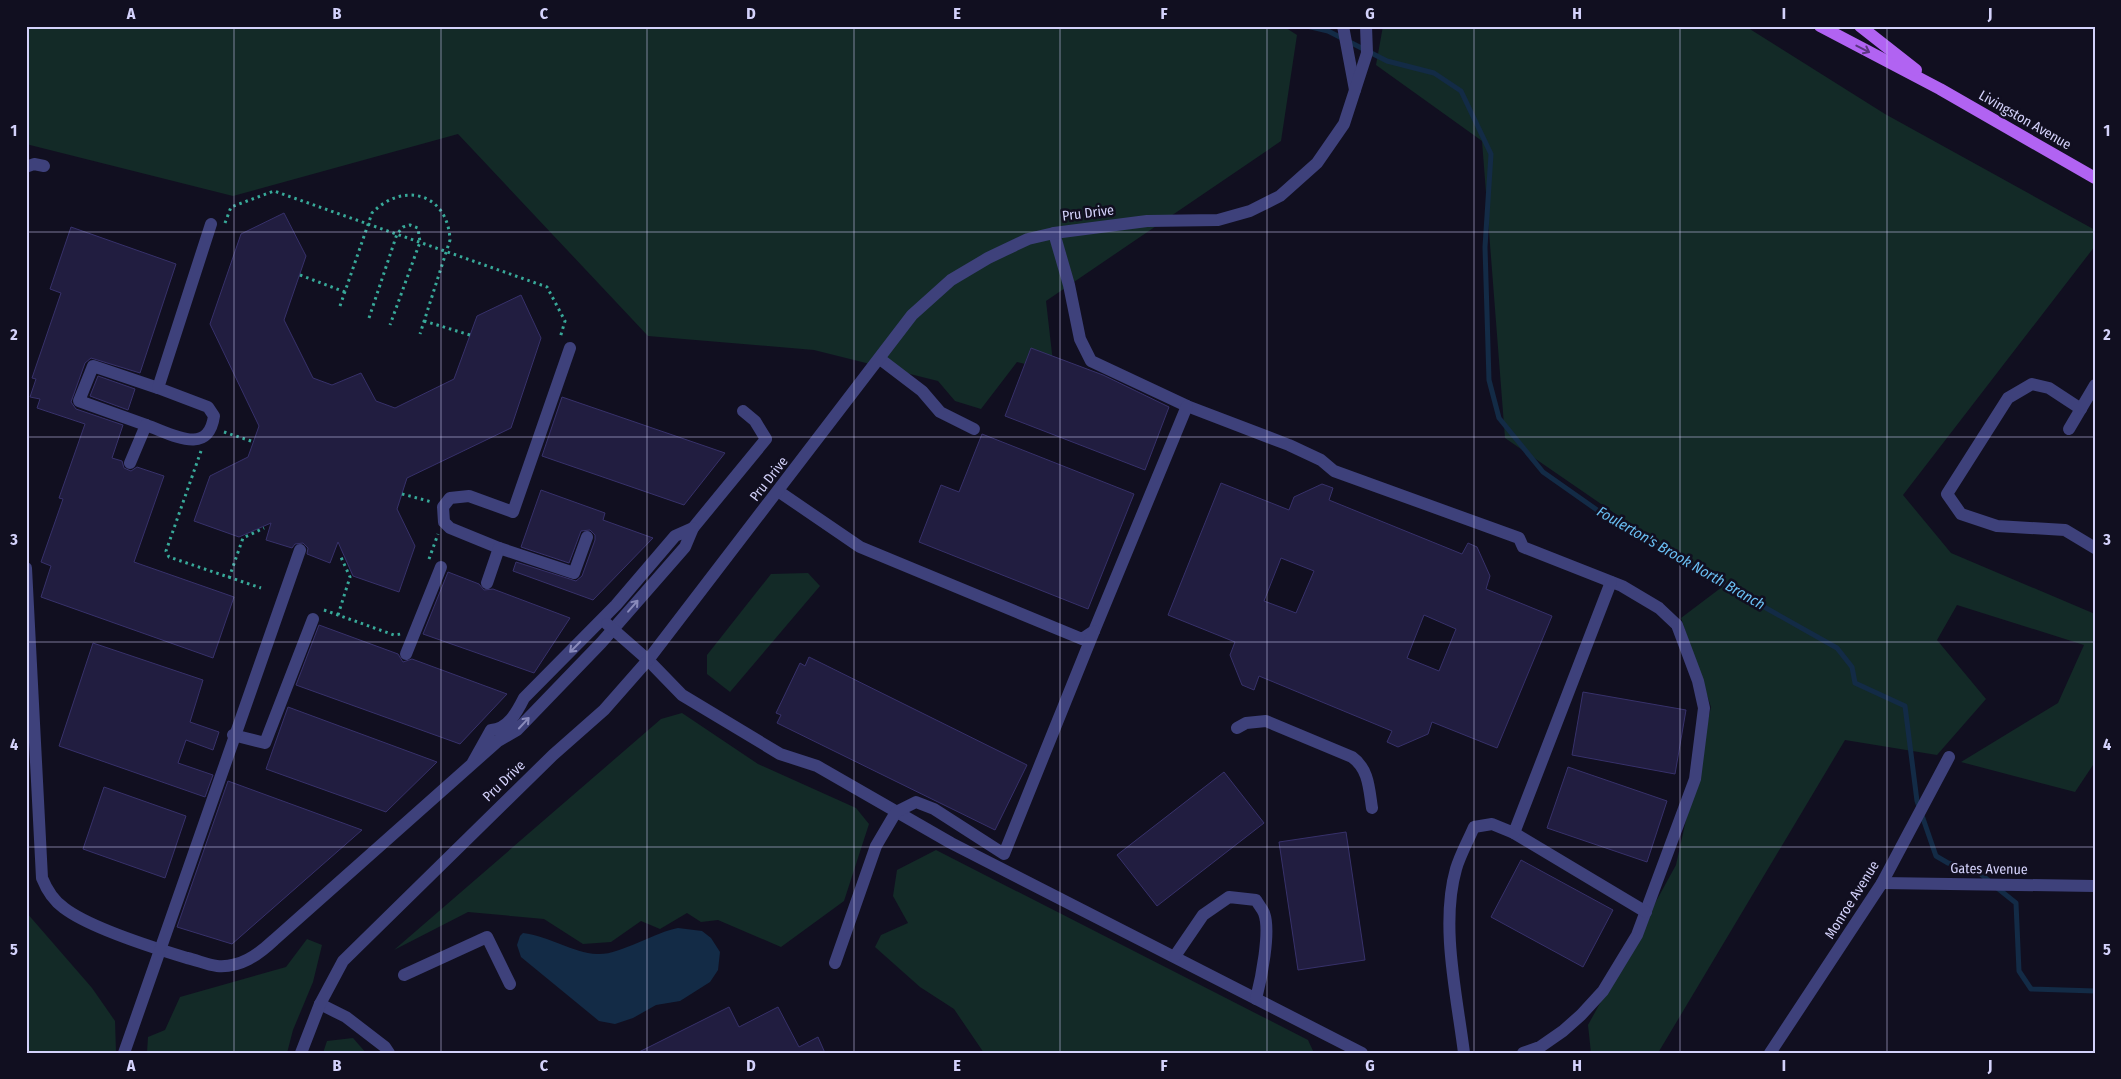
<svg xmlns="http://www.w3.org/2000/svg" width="2121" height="1079" font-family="'Fira Sans Condensed',sans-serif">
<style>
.green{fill:#132a27}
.water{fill:#132b46}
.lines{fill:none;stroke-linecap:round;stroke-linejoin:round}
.stream{stroke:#132b46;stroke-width:5}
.building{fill:#211d40;stroke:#37316a;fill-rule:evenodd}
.path{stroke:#38a999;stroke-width:3;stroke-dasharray:2.5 4;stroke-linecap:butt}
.minor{stroke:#3e417b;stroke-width:12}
.major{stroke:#b163f2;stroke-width:12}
.oneway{stroke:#59357e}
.oneway2{stroke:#898abb}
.grid{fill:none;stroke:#d4d2fb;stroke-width:1;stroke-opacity:0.55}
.labels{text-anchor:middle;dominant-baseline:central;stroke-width:5;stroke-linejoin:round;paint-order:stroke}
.street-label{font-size:14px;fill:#d4d2fb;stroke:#110f20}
.water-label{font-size:15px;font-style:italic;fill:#69bef2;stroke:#110f20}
.neatline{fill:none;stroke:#d4d2fb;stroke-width:2}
.grid-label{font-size:16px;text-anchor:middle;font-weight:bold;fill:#d4d2fb}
</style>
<rect width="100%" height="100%" fill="#110f20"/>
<g class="green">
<polygon points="26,26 1283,26 1297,35 1281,141 1046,301 1054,371 1017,362 981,409 955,401 938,381 814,350 648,336 458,134 233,196 26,144"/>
<polygon points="1383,26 1745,26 1885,114 2095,230 2095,246 1903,495 1951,553 2095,614 2095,762 2075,792 1961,762 2058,703 2084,645 1957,605 1937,640 1986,699 1937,755 1845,740 1658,1053 1591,1053 1588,1025 1676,865 1711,707 1681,618 1722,587 1505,438 1482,141 1376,65"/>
<polygon points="808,573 820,586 730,692 707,674 707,655 771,574"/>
<polygon points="682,713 758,764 856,808 869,824 844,901 781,947 718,920 701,922 687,913 660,929 641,921 611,942 583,944 544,919 468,912 394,950 661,719"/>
<polygon points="936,850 1308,1040 1314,1053 984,1053 954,1009 920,987 875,947 881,935 908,923 893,896 897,870"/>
<polygon points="26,912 92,988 115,1021 116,1053 26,1053"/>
<polygon points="307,939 322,945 313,982 293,1030 287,1053 147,1053 148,1037 165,1030 180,997 286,967"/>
<polygon points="353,1038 366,1053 323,1053 327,1041"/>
</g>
<path class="water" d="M 678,928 L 702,931 L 711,938 L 720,952 L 718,970 L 710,982 L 680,1001 L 656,1005 L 633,1018 L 615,1024 L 599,1021 L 521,957 L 517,945 L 520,936 L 523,933 C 549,936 573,953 597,954 C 618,956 655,932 678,928 Z"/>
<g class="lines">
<g class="stream">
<polyline points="1307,26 1328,31 1387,61 1434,73 1461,91 1491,154 1485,247 1489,380 1499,418 1543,472 1617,524 1837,648 1852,667 1855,683 1905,706 1917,801 1936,856 1948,863 1976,870 1989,881"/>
<polyline points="1996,887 2016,903 2019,971 2031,989 2095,991"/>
</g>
</g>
<g class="building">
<polygon points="284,213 306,256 284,320 313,378 332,385 361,373 376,401 395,408 454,379 477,316 521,295 541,338 511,428 407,478 397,509 415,546 399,592 353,576 338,542 330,563 307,554 308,548 303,543 295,544 292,548 266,540 271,523 239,537 194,521 210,476 248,457 259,426 210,324 241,234"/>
<polygon points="71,227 176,264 140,373 91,358 85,363 71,402 76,409 123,425 112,458 122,461 124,468 131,471 137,467 164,476 134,562 234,597 213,658 41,597 51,566 41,562 63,499 59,498 85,424 37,408 40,399 30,397 36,379 32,378 61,293 50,289"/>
<polygon points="1031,348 1103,375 1169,407 1145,470 1005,416"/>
<polygon points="98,376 135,389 128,410 90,396"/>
<polygon points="562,397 725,453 684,505 542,456"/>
<polygon points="982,434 1134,494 1088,609 919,542 941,485 959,492"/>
<path d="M 1221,483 L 1289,510 L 1294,497 L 1322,484 L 1333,488 L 1329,500 L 1462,554 L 1468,543 L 1477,547 L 1490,576 L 1486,589 L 1552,616 L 1497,748 L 1432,722 L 1428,734 L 1398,747 L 1387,742 L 1392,731 L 1259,676 L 1254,690 L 1242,685 L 1230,655 L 1235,642 L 1168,615 ZM 1281,558 L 1314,571 L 1296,613 L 1264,601 ZM 1424,615 L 1456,629 L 1439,671 L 1407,658 Z"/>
<polygon points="541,490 605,513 603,520 653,538 593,600 513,571 516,562 576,581 582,576 595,540 595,535 590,530 581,531 569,563 521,547"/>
<polygon points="448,572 479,584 484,590 493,589 570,618 534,673 423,634"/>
<polygon points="319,625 398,654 403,662 412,659 507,694 460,744 296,685"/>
<polygon points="93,643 203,680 190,722 219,732 213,750 186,740 178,763 213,775 205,797 59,746"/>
<polygon points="809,657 1027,765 995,830 777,723 781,715 776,713 800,663 805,666"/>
<polygon points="1583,692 1686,710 1675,774 1572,755"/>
<polygon points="288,707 437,762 386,812 266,769"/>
<polygon points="1568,767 1667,801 1647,862 1547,828"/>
<polygon points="1224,772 1264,823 1157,906 1117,855"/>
<polygon points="228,781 362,830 232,944 177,927"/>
<polygon points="104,787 186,816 165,878 83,849"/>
<polygon points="1346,832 1365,960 1298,970 1279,842"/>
<polygon points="1521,860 1613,910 1583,967 1491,917"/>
<polygon points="729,1007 739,1027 778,1007 799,1047 818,1037 825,1053 637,1053"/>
</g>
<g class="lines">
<g class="path">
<polyline points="225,223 231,207 274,191 547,287 565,321 560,338"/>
<polyline points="300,275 345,292"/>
<path d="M 340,306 L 372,213 C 403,181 448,193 450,240 L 420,334"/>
<polyline points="369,318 397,234 403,227 410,225 418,228 420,242 390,325"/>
<polyline points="424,321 470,335"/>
<polyline points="224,432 254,442"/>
<polyline points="201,451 166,551 169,557 261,588"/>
<polyline points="402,494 432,502"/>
<polyline points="429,559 438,534"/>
<polyline points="229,578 243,538 264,528"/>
<polyline points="324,610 394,635 401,634"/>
<polyline points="338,615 350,577 340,555"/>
</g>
<g class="minor">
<polyline points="1343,26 1355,90"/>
<polyline points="26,167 34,164 44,166"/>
<polyline points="1054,233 1069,285 1080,339 1091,361 1187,406 1289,445 1321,460 1334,471 1519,538 1523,547 1622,586 1659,608 1677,625 1698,681 1704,708 1695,779 1637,935 1603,991 1581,1015 1563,1031 1540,1047 1523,1053"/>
<polyline points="880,359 922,391 940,412 974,429"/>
<polyline points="2081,409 2049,388 2032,384 2008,398 1947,494 1961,514 1997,526 2065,530 2095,548"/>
<polyline points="146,425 79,401 93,366 158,388"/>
<polyline points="2069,429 2095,385"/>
<path d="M 130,463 L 146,425 C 172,434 208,457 214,416 L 208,407 L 158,388 L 211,224"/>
<polyline points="778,491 860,547 1082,639 1094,631 1187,406"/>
<polyline points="693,528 766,439 755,421 743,411"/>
<polyline points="499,548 450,528 444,522 443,507 450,498 469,496 513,512 570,348"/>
<path d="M 26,568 L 42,878 C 46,888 54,901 64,908 C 90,928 154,948 187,958 C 197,960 207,965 217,966 C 240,968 258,955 274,940 L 498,741 L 517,730 L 601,643 L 685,547 L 693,528 L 675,536 L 616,605 L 524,698 C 517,712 508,729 491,730 L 472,764"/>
<polyline points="487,583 499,548 574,573 587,537"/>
<polyline points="607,624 648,660 682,695 780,754 817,766 951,843 1362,1053"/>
<polyline points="406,654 441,567"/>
<path d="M 1237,728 L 1246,723 L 1266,721 L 1352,757 C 1369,769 1369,789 1372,808"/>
<polyline points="233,735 265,743 313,619"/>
<polyline points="1514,833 1646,912"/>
<polyline points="1882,883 2095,886"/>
<path d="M 1175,956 L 1203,915 L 1229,897 L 1256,900 C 1258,904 1262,908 1264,913 C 1271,931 1261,980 1256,999"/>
<polyline points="835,963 876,846 896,812 916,802 934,809 1004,854 1094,631"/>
<polyline points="404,975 487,937 510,984"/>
<polyline points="320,1004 346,1017 385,1047 389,1053"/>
<polyline points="124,1053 300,550"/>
<polyline points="301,1053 320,1004 343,961 553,755 604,710 648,660 912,315 951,280 988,258 1028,239 1054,233 1147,221 1218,220 1250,211 1280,196 1317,163 1344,124 1367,53 1366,26"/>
<path d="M 1464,1053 C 1457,996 1440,925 1456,869 C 1460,855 1468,841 1474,827 L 1492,824 L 1514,833 L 1611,582"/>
<polyline points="1770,1053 1882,883 1949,757"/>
</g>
<g class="major">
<polyline points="1820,26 1940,89 2095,178"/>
<polyline points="1860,26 1916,70"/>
</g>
</g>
<defs><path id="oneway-shaft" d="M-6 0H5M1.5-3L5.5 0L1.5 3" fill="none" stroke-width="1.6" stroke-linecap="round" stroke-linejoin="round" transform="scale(1.25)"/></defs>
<use class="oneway" href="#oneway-shaft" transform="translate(1863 49) rotate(27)"/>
<g class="oneway2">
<use href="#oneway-shaft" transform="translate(633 606) rotate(-49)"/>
<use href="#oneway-shaft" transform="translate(575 647) rotate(135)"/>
<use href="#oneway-shaft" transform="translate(524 723) rotate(-47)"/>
</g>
<path class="grid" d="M 234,26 L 234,1053M 441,26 L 441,1053M 647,26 L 647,1053M 854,26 L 854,1053M 1060,26 L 1060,1053M 1267,26 L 1267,1053M 1474,26 L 1474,1053M 1680,26 L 1680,1053M 1887,26 L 1887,1053M 26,232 L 2095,232M 26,437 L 2095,437M 26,642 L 2095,642M 26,847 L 2095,847"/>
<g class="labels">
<g class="street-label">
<text transform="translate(2025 120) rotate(30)">Livingston Avenue</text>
<text transform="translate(1088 213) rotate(-7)">Pru Drive</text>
<text transform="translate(769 479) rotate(-52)">Pru Drive</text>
<text transform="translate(504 781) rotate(-44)">Pru Drive</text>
<text transform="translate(1989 869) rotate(1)">Gates Avenue</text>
<text transform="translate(1852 900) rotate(-58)">Monroe Avenue</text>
</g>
<g class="water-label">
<text transform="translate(1681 558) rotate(30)">Foulerton's Brook North Branch</text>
</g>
</g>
<rect width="2121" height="1079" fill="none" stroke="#110f20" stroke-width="55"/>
<rect x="28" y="28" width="2066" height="1024" class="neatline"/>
<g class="grid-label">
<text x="131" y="19">A</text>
<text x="337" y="19">B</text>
<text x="544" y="19">C</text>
<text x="751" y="19">D</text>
<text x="957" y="19">E</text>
<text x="1164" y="19">F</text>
<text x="1370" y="19">G</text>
<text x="1577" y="19">H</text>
<text x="1784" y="19">I</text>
<text x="1990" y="19">J</text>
<text x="14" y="136">1</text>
<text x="2107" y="136">1</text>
<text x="14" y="340">2</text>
<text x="2107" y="340">2</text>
<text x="14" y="545">3</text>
<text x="2107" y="545">3</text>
<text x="14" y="750">4</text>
<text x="2107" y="750">4</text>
<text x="14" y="955">5</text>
<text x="2107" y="955">5</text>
<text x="131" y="1071">A</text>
<text x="337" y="1071">B</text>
<text x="544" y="1071">C</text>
<text x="751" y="1071">D</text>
<text x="957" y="1071">E</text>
<text x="1164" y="1071">F</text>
<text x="1370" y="1071">G</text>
<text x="1577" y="1071">H</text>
<text x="1784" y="1071">I</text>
<text x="1990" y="1071">J</text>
</g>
</svg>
